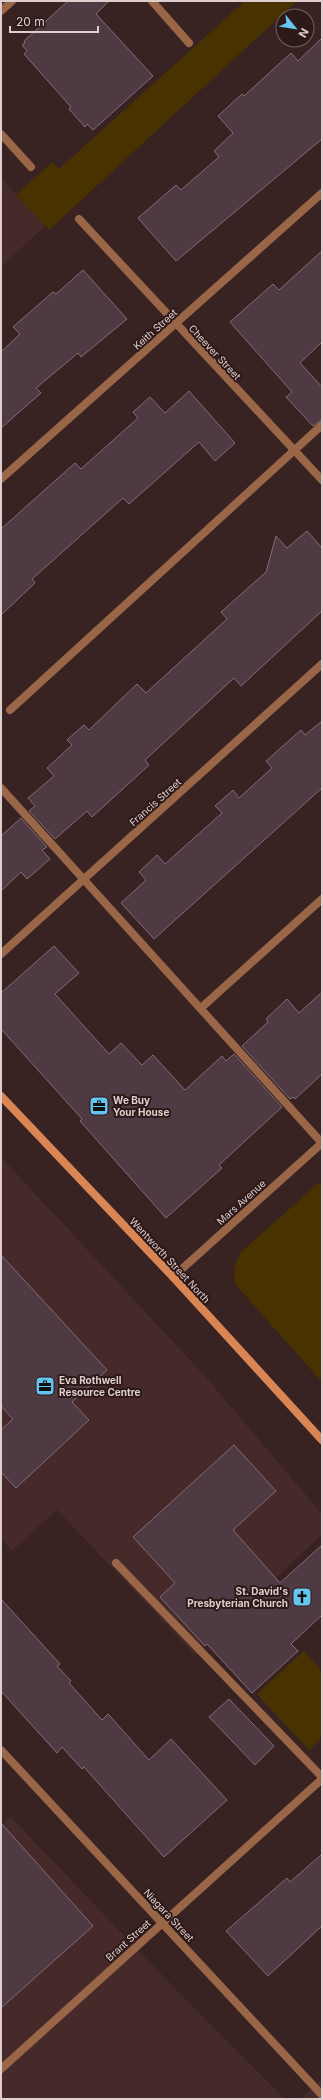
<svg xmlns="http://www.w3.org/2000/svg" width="323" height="2100" font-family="Inter,sans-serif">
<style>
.built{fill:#462929}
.green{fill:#483200}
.building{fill:#4f3a43;stroke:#836c76}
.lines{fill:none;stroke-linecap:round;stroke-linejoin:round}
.lane{stroke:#996647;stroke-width:8}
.street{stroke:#996647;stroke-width:8}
.secondary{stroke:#d98654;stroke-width:8}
.labels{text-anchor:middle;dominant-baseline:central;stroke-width:4;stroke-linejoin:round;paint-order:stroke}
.street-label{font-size:10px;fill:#decfce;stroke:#2e1919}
.poi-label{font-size:10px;font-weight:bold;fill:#decfce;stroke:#2e1919;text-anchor:start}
</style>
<rect width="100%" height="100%" fill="#382222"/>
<g class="built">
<polygon points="1,178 45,226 1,267"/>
<polygon points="1,1157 205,1376 322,1514 322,1534 195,1655 57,1510 12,1551 1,1539"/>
<polygon points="10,1816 154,1967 285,2099 1,2099 1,1826"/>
<polygon points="322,2079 322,2099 300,2099"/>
</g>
<g class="green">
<polygon points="245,1 297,1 49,230 16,195 52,162 59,169"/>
<polygon points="322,1180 322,1382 235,1284 234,1269 240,1253"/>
<polygon points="304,1651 322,1671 322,1737 309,1750 257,1694"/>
</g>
<g class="building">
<polygon points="68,1 109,1 96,14 153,76 93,130 87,124 85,127 69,109 71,107 24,54 27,51 22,45 25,43 24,41"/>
<polygon points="322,38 322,139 176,261 138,218 176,185 181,190 219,157 214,151 233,133 218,116 242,94 244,96 291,53 298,61"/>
<polygon points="322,251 322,342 300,363 322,387 322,420 313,426 286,397 292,392 230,322 273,284 279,290"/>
<polygon points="83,270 127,319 81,357 78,353 36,388 41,393 1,428 1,352 20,334 13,327 53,292 56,294"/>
<polygon points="189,391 235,443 215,461 199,442 129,504 123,498 32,579 35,583 1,615 1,529 75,463 81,469 138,418 133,412 150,397 165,413"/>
<polygon points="307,531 322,548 322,611 241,686 234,678 145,760 149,765 92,817 87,811 55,839 29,811 35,806 28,798 54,776 47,768 72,745 67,740 84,725 89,730 137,684 146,693 227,619 221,612 266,572 276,536 287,548"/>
<polygon points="322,721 322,788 154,939 121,903 146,880 139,872 157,855 165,864 222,813 215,806 233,790 239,798 272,768 266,761 301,730 305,735"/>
<polygon points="21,818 47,847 42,850 50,859 27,879 21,872 1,891 1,836"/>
<polygon points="54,946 79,973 55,994 109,1054 121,1043 142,1065 153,1055 185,1090 222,1056 226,1061 234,1054 282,1107 219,1165 222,1168 166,1218 80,1121 82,1119 1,1029 1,993"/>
<polygon points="322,992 322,1074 295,1099 293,1097 290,1099 242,1046 268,1022 266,1019 287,999 299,1013"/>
<polygon points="1,1255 107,1370 72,1402 89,1420 16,1488 1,1472 1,1430 13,1419 1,1406"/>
<polygon points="234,1445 276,1491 233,1530 280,1583 322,1545 322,1615 291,1644 298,1651 252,1693 207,1644 205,1646 160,1597 175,1583 133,1537"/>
<polygon points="1,1599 60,1664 57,1666 71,1681 69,1683 102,1720 108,1714 149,1760 171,1739 227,1800 164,1857 84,1767 82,1769 62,1747 57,1753 1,1691"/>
<polygon points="229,1699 274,1746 255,1765 209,1717"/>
<polygon points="1,1823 93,1926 1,2008"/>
<polygon points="322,1854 322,1926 268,1976 226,1931 287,1878 290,1882"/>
</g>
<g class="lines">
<g class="lane">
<polyline points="152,1 189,43"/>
<polyline points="10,710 322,425"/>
<polyline points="1,788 322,1143"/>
<polyline points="201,1008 322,899"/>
<polyline points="116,1563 322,1777"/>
</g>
<g class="street">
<polyline points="1,11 12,1"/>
<polyline points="1,134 31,167"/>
<polyline points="79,219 322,480"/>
<polyline points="1,479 322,193"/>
<polyline points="1,954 322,664"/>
<polyline points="173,1277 322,1143"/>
<polyline points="1,1750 322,2095"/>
<polyline points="1,2069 322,1779"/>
</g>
<polyline class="secondary" points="1,1096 173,1277 322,1440"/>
</g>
<defs>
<g id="office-square" transform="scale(1)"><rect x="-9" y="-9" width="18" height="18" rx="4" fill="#64c5ee" stroke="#2e1919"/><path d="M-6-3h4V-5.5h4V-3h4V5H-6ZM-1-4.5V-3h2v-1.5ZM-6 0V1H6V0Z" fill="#111"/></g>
<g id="church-square" transform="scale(1)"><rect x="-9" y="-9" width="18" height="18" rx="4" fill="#64c5ee" stroke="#2e1919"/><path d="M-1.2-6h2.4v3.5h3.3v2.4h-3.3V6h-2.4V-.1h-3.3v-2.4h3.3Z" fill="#111"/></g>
</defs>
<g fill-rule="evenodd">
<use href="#office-square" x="99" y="1106"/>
<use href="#office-square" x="45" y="1386"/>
<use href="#church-square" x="302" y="1597"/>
</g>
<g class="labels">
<g class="street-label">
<text transform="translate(155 329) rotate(-42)">Keith Street</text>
<text transform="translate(215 352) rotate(47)">Cheever Street</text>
<text transform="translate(155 802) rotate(-42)">Francis Street</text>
<text transform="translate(241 1202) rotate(-42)">Mars Avenue</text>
<text transform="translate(170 1260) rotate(47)">Wentworth Street North</text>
<text transform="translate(169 1915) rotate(47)">Niagara Street</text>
<text transform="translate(128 1940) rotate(-42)">Brant Street</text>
</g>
<g class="poi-label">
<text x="113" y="1100">We Buy<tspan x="113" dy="12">Your House</tspan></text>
<text x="59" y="1380">Eva Rothwell<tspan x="59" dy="12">Resource Centre</tspan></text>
<text x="288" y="1591" text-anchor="end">St. David's<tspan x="288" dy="12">Presbyterian Church</tspan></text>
</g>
</g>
<rect width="323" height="2100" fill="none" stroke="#decfce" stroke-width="4"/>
<g transform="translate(295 28) rotate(120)"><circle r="19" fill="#2e1919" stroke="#746261"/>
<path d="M0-3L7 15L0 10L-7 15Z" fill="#64c5ee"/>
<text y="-6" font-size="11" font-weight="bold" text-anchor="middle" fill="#decfce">N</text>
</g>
<path d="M10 26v6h88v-6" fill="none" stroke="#decfce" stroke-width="2"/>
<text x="16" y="26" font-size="12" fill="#decfce" stroke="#2e1919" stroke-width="3" paint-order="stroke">20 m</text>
</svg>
